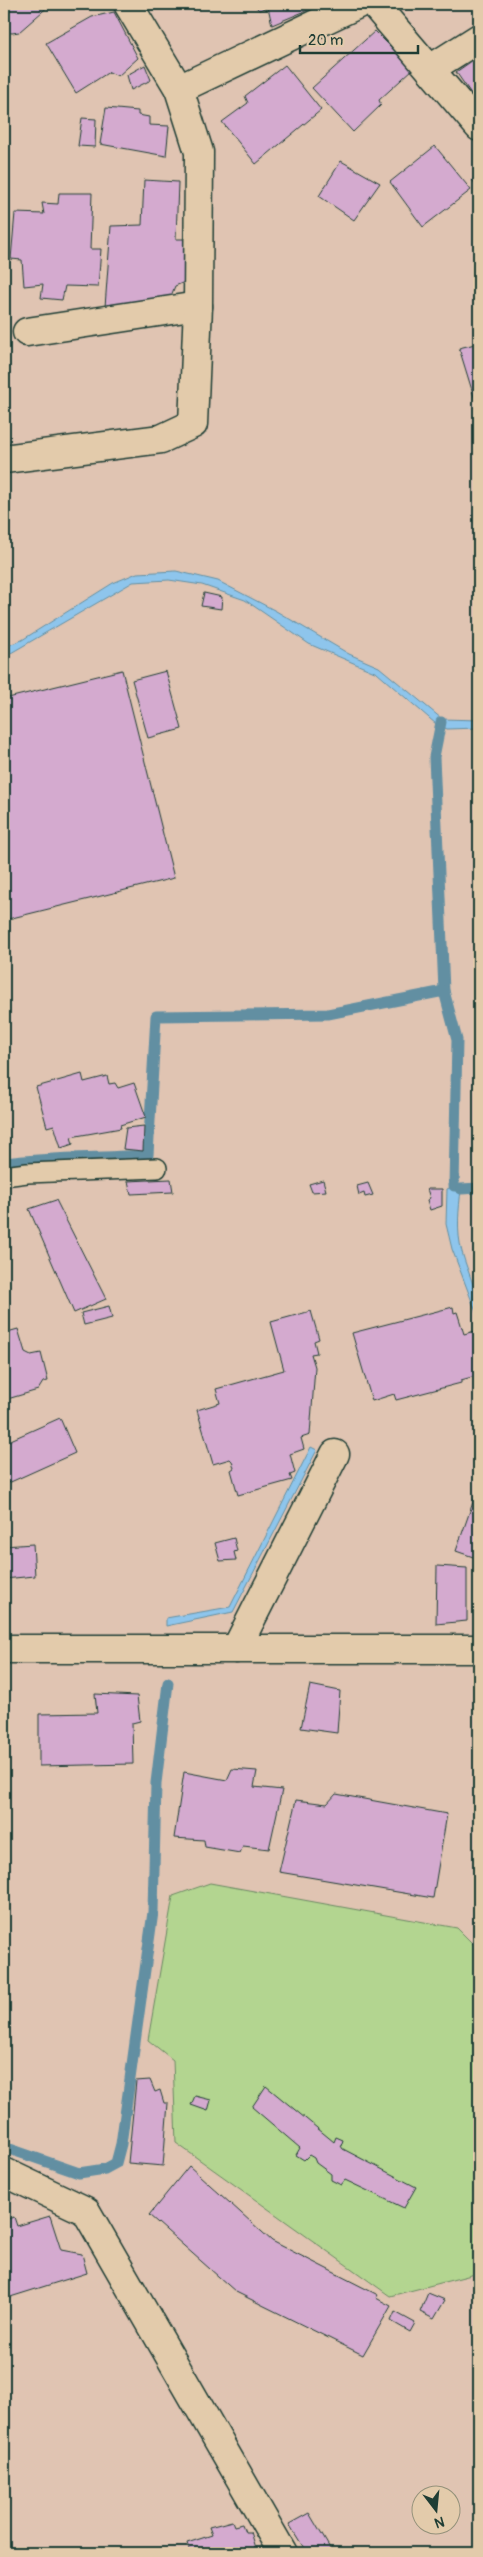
<svg xmlns="http://www.w3.org/2000/svg" width="483" height="2557" font-family="Pangolin,sans-serif">
<style>
.green{fill:#b3d590;stroke:#698962}
.water{fill:#8ec5ec;stroke:#628fa2}
.lines{fill:none;stroke-linecap:round;stroke-linejoin:round}
.stream{stroke:#628fa2;stroke-width:11}
.building{fill:#d4aacf;stroke:#1f3d34}
.service-casing{stroke:#1f3d34;stroke-width:22}
.minor-casing{stroke:#1f3d34;stroke-width:31}
.service{stroke:#e3cbab;stroke-width:19}
.minor{stroke:#e3cbab;stroke-width:28}
</style>
<rect width="100%" height="100%" fill="#e0c4b2"/>
<filter id="ink" filterUnits="userSpaceOnUse"><feTurbulence type="fractalNoise" baseFrequency=".02" numOctaves="2"/><feDisplacementMap in="SourceGraphic" scale="10" xChannelSelector="R" yChannelSelector="G"/><feConvolveMatrix kernelMatrix="1 2 1 2 8 2 1 2 1" color-interpolation-filters="sRGB"/></filter>
<g filter="url(#ink)">
<g class="green">
<polygon points="4,174 7,175 4,330"/>
<polygon points="210,1883 457,1928 479,1950 479,2273 390,2296 176,2143 173,2060 148,2040 173,1896"/>
</g>
<g class="water">
<polygon points="176,571 218,581 276,611 349,654 379,667 442,719 479,720 479,728 447,729 436,724 377,673 309,644 245,600 202,585 169,580 133,582 4,657 4,647 22,640 113,583 137,573"/>
<path d="M 454,1186 L 461,1189 C 459,1209 456,1231 462,1252 C 469,1277 479,1292 479,1320 L 452,1249 L 446,1224 L 447,1189 Z"/>
<polygon points="311,1447 317,1450 233,1612 166,1626 166,1618 230,1607"/>
</g>
<g class="lines">
<g class="stream">
<polyline points="441,722 434,757 444,991"/>
<path d="M 4,1163 C 51,1157 100,1158 148,1155 L 156,1016 L 328,1014 L 444,991 L 457,1040 L 454,1186"/>
<polyline points="461,1189 479,1188"/>
<polyline points="4,2147 79,2173 105,2169 116,2163 121,2144 153,1912 156,1783 168,1683"/>
</g>
</g>
<g class="building">
<polygon points="4,4 51,4 19,32 12,33 4,32"/>
<polygon points="253,4 314,4 315,7 272,25 268,7 259,10"/>
<polygon points="114,12 138,58 118,76 109,72 76,93 46,43 92,17"/>
<polygon points="375,31 413,69 379,100 381,105 353,132 312,88"/>
<polygon points="479,56 479,105 456,72"/>
<polygon points="145,65 151,80 131,90 127,75"/>
<polygon points="285,65 321,110 256,164 222,122 248,103 245,96"/>
<polygon points="106,108 138,111 138,115 149,117 149,125 169,126 166,156 100,144"/>
<polygon points="82,118 96,119 95,147 78,146"/>
<polygon points="435,146 471,190 423,227 390,182"/>
<polygon points="341,161 380,183 354,220 319,196"/>
<polygon points="479,174 479,188 472,180"/>
<polygon points="144,180 178,182 176,239 186,239 187,281 175,286 171,296 105,307 111,226 142,225"/>
<polygon points="59,193 92,193 90,249 101,249 98,287 65,286 62,300 41,298 43,284 24,286 22,260 11,259 15,213 44,214 42,203 58,204"/>
<polygon points="479,343 479,413 459,348"/>
<polygon points="204,593 222,597 221,609 201,606"/>
<polygon points="122,670 174,878 4,920 4,699"/>
<polygon points="166,671 182,729 148,738 132,680"/>
<polygon points="82,1074 84,1082 107,1076 109,1084 115,1083 118,1088 134,1083 146,1117 120,1125 121,1128 71,1137 73,1144 61,1148 54,1125 47,1127 36,1087"/>
<polygon points="144,1126 143,1151 123,1149 126,1128"/>
<polygon points="171,1179 173,1192 131,1194 128,1181"/>
<polygon points="323,1180 326,1191 312,1192 309,1184"/>
<polygon points="368,1183 373,1195 365,1197 364,1193 359,1195 357,1186"/>
<polygon points="427,1189 442,1189 442,1206 430,1210 427,1200 430,1198"/>
<polygon points="56,1200 106,1299 74,1313 29,1209"/>
<polygon points="109,1306 112,1318 84,1325 81,1313"/>
<polygon points="453,1307 454,1313 457,1312 464,1334 475,1331 477,1336 479,1336 479,1375 461,1380 461,1383 396,1400 394,1394 372,1401 352,1333"/>
<polygon points="311,1311 319,1339 314,1341 317,1353 311,1354 315,1367 310,1435 301,1438 304,1449 290,1454 295,1473 290,1475 292,1480 238,1495 231,1470 234,1468 232,1461 230,1459 213,1464 197,1410 220,1403 216,1389 284,1370 271,1322"/>
<polygon points="18,1329 25,1352 31,1355 41,1353 48,1381 43,1382 38,1390 4,1400 4,1333"/>
<polygon points="60,1418 75,1453 4,1485 4,1443"/>
<polygon points="479,1485 479,1559 456,1551"/>
<polygon points="234,1538 237,1551 234,1552 236,1560 220,1561 215,1543"/>
<polygon points="33,1544 35,1576 4,1579 4,1546"/>
<polygon points="437,1566 467,1568 467,1621 436,1624"/>
<polygon points="310,1685 340,1691 337,1733 301,1728"/>
<polygon points="95,1694 137,1696 140,1721 132,1723 133,1764 39,1766 39,1714 97,1713"/>
<polygon points="232,1769 257,1771 254,1787 282,1790 269,1849 243,1846 240,1853 205,1847 204,1840 174,1838 184,1772 227,1780"/>
<polygon points="336,1794 447,1814 433,1898 279,1872 296,1800 327,1804"/>
<polygon points="150,2080 155,2092 160,2090 164,2103 168,2103 163,2166 128,2163 136,2081"/>
<polygon points="266,2086 334,2142 336,2137 343,2140 341,2146 343,2149 416,2187 404,2208 345,2180 341,2185 331,2180 331,2174 316,2163 314,2158 309,2155 304,2160 296,2155 300,2148 252,2107"/>
<polygon points="195,2096 211,2100 208,2111 191,2105"/>
<polygon points="189,2166 272,2241 378,2295 376,2298 391,2306 363,2355 236,2292 149,2215"/>
<polygon points="50,2216 61,2250 82,2254 87,2273 4,2299 4,2220 14,2217 17,2226"/>
<polygon points="428,2293 445,2300 434,2319 420,2312"/>
<polygon points="395,2312 415,2323 410,2332 391,2321"/>
<polygon points="309,2513 331,2550 326,2553 307,2553 289,2524"/>
<polygon points="232,2521 234,2526 242,2524 245,2532 250,2532 256,2551 259,2553 190,2553 187,2543 212,2535 209,2527"/>
</g>
<g class="lines">
<g class="service-casing">
<polyline id="service" points="4,1176 27,1173 157,1168"/>
</g>
<g class="minor-casing">
<g id="minor">
<polyline points="374,4 479,127"/>
<polyline points="430,69 479,38"/>
<polyline points="179,89 358,4"/>
<polyline points="27,332 198,306"/>
<polyline points="4,459 161,439 193,424 198,306 199,152 179,89 128,4"/>
<polyline points="4,1649 479,1649"/>
<polyline points="236,1649 335,1454"/>
<polyline points="4,2172 86,2211 283,2553"/>
</g>
</g>
<use href="#service" class="service"/>
<use href="#minor" class="minor"/>
</g>
</g>
<rect width="483" height="2557" fill="none" stroke="#e3cbab" stroke-width="20"/>
<rect x="10" y="10" width="463" height="2537" fill="none" stroke="#1f3d34" stroke-width="2" filter="url(#ink)"/>
<g transform="translate(436 2510) rotate(164)"><circle r="24" fill="#e3cbab" stroke="#95927b"/>
<path d="M0-4L9 19L0 12L-9 19Z" fill="#1f3d34"/>
<text y="-8" font-size="14" font-weight="bold" text-anchor="middle" fill="#1f3d34">N</text>
</g>
<path d="M300 45v8h118v-8" fill="none" stroke="#1f3d34" stroke-width="2.5"/>
<text x="308" y="45" font-size="15" fill="#1f3d34" stroke="#e3cbab" stroke-width="4" paint-order="stroke">20 m</text>
</svg>
